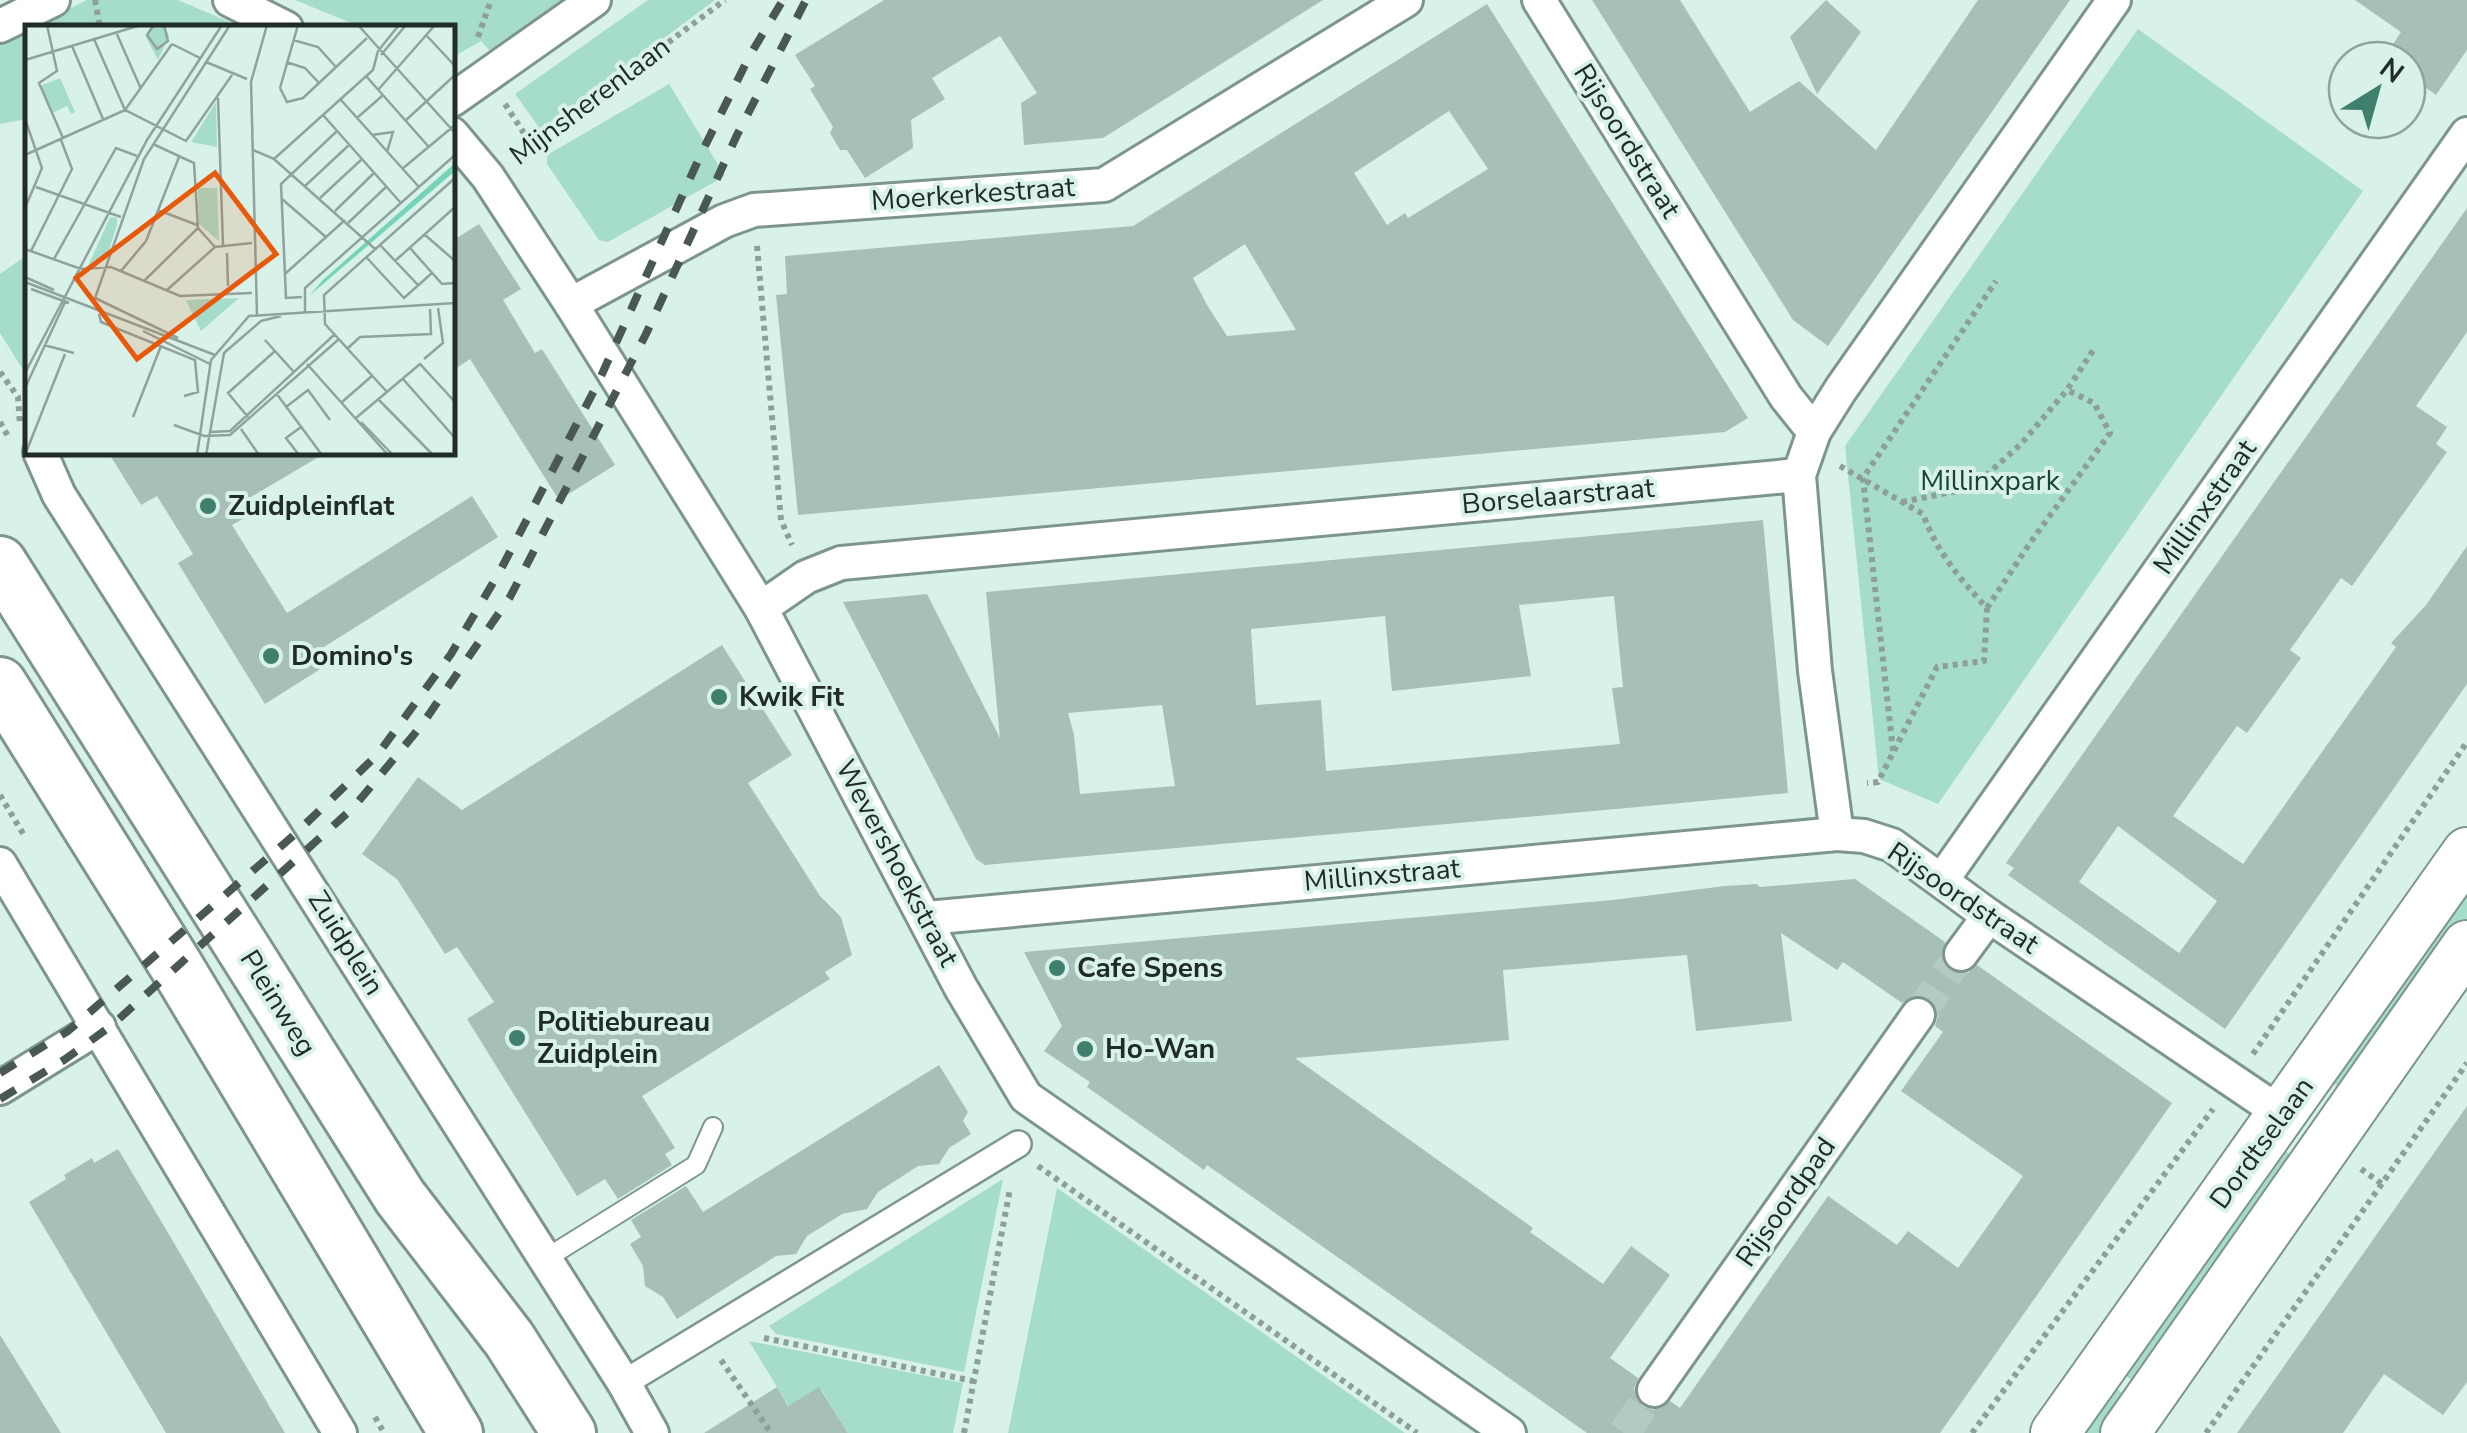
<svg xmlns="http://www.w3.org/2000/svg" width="2467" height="1433" font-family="'Nunito Sans',sans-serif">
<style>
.green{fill:#a6dccb}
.building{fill:#a6c0b7;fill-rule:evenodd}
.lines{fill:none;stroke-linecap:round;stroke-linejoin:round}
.minor-tunnel{stroke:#b3cac2;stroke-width:32;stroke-dasharray:32 16;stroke-linecap:butt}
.service-casing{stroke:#7d958d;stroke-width:22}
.pedestrian-casing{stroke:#7d958d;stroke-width:30}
.minor-casing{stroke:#7d958d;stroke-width:38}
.secondary-casing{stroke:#7d958d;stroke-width:52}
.primary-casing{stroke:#7d958d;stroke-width:58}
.path{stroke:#8c9f99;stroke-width:6;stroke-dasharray:5 5;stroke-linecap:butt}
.service{stroke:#fff;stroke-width:18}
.pedestrian{stroke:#fff;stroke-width:25}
.minor{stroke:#fff;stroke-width:32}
.secondary{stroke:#fff;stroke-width:48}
.primary{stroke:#fff;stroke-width:52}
.rail{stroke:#4a5854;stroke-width:8;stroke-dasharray:18 18;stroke-linecap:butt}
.poi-dot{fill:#3f7f6d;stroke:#d8f2e9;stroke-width:4}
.labels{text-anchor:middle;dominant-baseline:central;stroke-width:8;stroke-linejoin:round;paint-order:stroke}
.street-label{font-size:28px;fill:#212b28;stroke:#d8f2e9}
.park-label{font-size:28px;fill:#184338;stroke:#d8f2e9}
.poi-label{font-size:28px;font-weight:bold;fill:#212b28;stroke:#d8f2e9;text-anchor:start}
.inset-road{fill:none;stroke:#8fa29c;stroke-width:2.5}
.view{fill:#e8590c;fill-opacity:0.15;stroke:#e8590c;stroke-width:5}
.inset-edge{fill:none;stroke:#212b28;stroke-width:5}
</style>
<rect width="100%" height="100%" fill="#d8f2e9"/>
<g class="green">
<polygon points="87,0 178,0 241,27 31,28"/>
<polygon points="295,0 563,0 491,52 481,41 453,57 452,28 361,27"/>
<polygon points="648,0 715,0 541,130 515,94"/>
<polygon points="27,29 27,119 0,124 0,42"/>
<polygon points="2138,29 2363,191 1938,804 1879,779 1845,446"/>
<polygon points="669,84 725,176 608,242 599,240 547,164 547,155"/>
<polygon points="27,255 27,376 0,333 0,274"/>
<polygon points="2467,867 2467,925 2348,1093 2321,1075"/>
<polygon points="2279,1147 2302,1162 2141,1387 2119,1371"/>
<polygon points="1003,1179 964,1372 776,1334 769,1326"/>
<polygon points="1057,1188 1405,1433 1008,1433"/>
<polygon points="749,1341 963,1383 953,1433 848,1433 821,1389 790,1408"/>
<polygon points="2112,1385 2133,1402 2111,1433 2078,1433"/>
</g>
<g class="building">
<polygon points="884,0 1323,0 1103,138 1024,145 1021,103 1037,93 1000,36 932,78 945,99 911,120 913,148 865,178 847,150 840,150 830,133 833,127 810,89 815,86 795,55"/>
<polygon points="1592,0 1680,0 1750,112 1799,81 1876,150 1978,0 2070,0 1828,346 1793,320"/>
<polygon points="1826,0 1861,32 1817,94 1790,37"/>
<polygon points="2355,0 2467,0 2467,50 2436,95 2407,74 2407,60 2384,58 2401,32"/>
<path d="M 1487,4 L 1748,418 L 1725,432 L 798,515 L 776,295 L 787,294 L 785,256 L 1133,226 ZM 1449,111 L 1488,169 L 1408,218 L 1405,213 L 1387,225 L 1354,173 ZM 1245,244 L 1296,330 L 1227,336 L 1207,305 L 1193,278 Z"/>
<path d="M 2467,208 L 2467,332 L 2416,406 L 2447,427 L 2436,444 L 2447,452 L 2352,586 L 2341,578 L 2290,650 L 2301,658 L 2247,733 L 2237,726 L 2173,816 L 2243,864 L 2396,647 L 2391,643 L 2426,605 L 2467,546 L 2467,684 L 2225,1029 L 2008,875 L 2014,868 L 2006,863 ZM 2118,826 L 2217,901 L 2179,953 L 2079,882 Z"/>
<polygon points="479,224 521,289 503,300 535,353 542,349 615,465 559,500 470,359 452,371 452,241"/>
<polygon points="108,452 327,452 246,500 254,513 232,525 287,613 472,496 498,537 313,654 322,668 265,704 178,563 193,554 157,496 141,505"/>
<path d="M 1763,520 L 1788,793 L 1627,808 L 985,865 L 976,859 L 843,602 L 927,594 L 1000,738 L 986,592 ZM 1614,596 L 1623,687 L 1612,688 L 1620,744 L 1326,771 L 1321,700 L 1256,705 L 1251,629 L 1385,616 L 1392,691 L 1531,676 L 1519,605 ZM 1162,705 L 1175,786 L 1080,794 L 1074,735 L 1068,713 Z"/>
<polygon points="722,645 792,755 748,783 820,896 841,917 852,955 825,972 830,979 642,1096 675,1148 665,1154 672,1165 618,1199 605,1179 577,1196 467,1019 494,1002 457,947 445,954 397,879 362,854 418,777 462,810"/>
<path d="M 1855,879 L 1945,942 L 1942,961 L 1950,971 L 1968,973 L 1977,965 L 2172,1103 L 1940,1433 L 1587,1433 L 1207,1165 L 1204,1170 L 1172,1147 L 1087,1087 L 1090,1082 L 1044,1051 L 1062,1026 L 1024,952 L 1613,900 L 1725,886 L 1757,884 L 1760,887 ZM 1781,933 L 1837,970 L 1843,962 L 1902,1003 L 1919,995 L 1930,999 L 1938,1016 L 1935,1026 L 1943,1032 L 1901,1091 L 2023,1176 L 1958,1268 L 1908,1231 L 1897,1245 L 1828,1196 L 1680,1408 L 1670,1401 L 1653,1410 L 1642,1406 L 1634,1389 L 1638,1378 L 1610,1358 L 1670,1275 L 1631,1246 L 1603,1284 L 1530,1232 L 1533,1228 L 1295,1058 L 1509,1040 L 1503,970 L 1687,955 L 1696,1031 L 1792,1021 Z"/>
<polygon points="939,1065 968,1112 963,1121 971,1134 949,1148 939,1164 918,1166 878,1192 867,1209 842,1214 807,1236 796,1254 776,1256 677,1319 663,1297 645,1286 643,1266 630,1244 641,1237 631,1220 686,1186 703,1212"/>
<polygon points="2467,1106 2467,1382 2443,1415 2384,1374 2343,1433 2237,1433"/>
<polygon points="118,1149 167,1231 285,1433 166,1433 29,1202 66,1179 64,1175 92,1158 94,1163"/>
<polygon points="0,1335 61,1433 0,1433"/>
<polygon points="777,1387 788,1406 819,1387 848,1433 704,1433"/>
</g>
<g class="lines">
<g class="minor-tunnel">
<polyline points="1918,1015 1961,954"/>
<polyline points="1624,1433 1654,1390"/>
</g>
<g class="service-casing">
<polyline id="service" points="545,1259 696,1165 713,1127"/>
</g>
<g class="pedestrian-casing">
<polyline id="pedestrian" points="624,1383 1018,1144"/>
</g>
<g class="minor-casing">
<g id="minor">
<polyline points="230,0 286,28"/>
<polyline points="1539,0 1786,397 1814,432"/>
<polyline points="2114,0 1841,389 1814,432 1799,475 1815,671 1837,834 1864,836 1892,845 1989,916 2282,1114"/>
<polyline points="0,26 53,0"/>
<polyline points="452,100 594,0"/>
<polyline points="452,134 488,177 571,304 761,608 961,988 1026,1097 1509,1433"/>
<polyline points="571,304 724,221 754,210 1104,185 1406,0"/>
<polyline points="40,452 59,495 624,1383 652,1433"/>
<polyline points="761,608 806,577 841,563 1799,475"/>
<polyline points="0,864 340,1433"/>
<polyline points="1942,880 2467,134"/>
<polyline points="927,918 1837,834"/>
<polyline points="1961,954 1989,916"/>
<polyline points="0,1088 99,1027"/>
<polyline points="1654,1390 1918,1015"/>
</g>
</g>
<g class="secondary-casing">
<g id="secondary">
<polyline points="2055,1433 2467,852"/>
<polyline points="2125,1433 2467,945"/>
</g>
</g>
<g class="primary-casing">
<g id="primary">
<polyline points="0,563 400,1197 509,1339 569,1433"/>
<polyline points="0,684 175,964 456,1433"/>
</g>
</g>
<g class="path">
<polyline points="95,0 100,28"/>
<polyline points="478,37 491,0"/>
<polyline points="505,104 531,144"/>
<polyline points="516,156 725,0"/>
<polyline points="757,246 781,520 792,545"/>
<polyline points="0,372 18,397 20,425"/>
<polyline points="0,422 9,438"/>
<path d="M 1840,466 L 1923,514 C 1937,552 1960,579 1987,608 L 1984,661 L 1937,667 L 1878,782 L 1867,783"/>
<polyline points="1902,502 1972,488 2021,444 2067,390"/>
<polyline points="1987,608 2030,543 2110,433 2094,403 2067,390 2094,349"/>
<polyline points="1893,751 1863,478 1996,281"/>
<polyline points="0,795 25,837"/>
<polyline points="2253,1054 2467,742"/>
<polyline points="1038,1166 1417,1433"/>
<polyline points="2361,1169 2382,1184"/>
<polyline points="764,1338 973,1381"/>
<polyline points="721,1360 771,1433"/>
<polyline points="375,1417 384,1433"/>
<polyline points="964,1433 1010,1189"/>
<polyline points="1972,1433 2213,1109"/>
<polyline points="2206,1433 2467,1063"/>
</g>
<use href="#service" class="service"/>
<use href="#pedestrian" class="pedestrian"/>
<use href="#minor" class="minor"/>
<use href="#secondary" class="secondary"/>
<use href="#primary" class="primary"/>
<g class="rail">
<polyline points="0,1073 68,1031 294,835 378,754 451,654 500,571 598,383 701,154 750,55 783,0"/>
<polyline points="0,1099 64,1060 111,1026 353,808 421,726 510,597 646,334 737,135 806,0"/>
</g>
</g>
<g class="poi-dot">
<circle cx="208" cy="506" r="10"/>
<circle cx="271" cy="656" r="10"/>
<circle cx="719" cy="697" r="10"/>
<circle cx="1057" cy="968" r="10"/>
<circle cx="517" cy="1038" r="10"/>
<circle cx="1085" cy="1049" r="10"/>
</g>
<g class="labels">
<g class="street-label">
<text transform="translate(590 101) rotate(-37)">Mijnsherenlaan</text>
<text transform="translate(1627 141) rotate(58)">Rijsoordstraat</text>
<text transform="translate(973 194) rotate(-4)">Moerkerkestraat</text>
<text transform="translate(1558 496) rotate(-5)">Borselaarstraat</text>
<text transform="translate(2205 507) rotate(-55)">Millinxstraat</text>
<text transform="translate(897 863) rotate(62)">Wevershoekstraat</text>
<text transform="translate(1382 875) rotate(-5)">Millinxstraat</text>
<text transform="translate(1963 898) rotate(34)">Rijsoordstraat</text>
<text transform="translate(346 943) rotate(58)">Zuidplein</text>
<text transform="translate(278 1003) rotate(58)">Pleinweg</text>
<text transform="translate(2262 1143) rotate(-54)">Dordtselaan</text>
<text transform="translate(1786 1202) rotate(-55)">Rijsoordpad</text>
</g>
<g class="park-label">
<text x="1990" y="481">Millinxpark</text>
</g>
<g class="poi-label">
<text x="228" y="506">Zuidpleinflat</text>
<text x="291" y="656">Domino's</text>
<text x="739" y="697">Kwik Fit</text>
<text x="1077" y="968">Cafe Spens</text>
<text x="537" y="1022">Politiebureau<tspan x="537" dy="32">Zuidplein</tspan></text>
<text x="1105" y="1049">Ho-Wan</text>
</g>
</g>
<g transform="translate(25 25)">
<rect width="430" height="430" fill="#d8f2e9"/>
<path d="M 126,0 L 138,0 L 144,11 L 133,35 L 121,12 ZM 35,53 L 50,87 L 46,89 L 42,81 L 27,88 L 15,61 ZM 191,77 L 192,122 L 166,117 ZM 173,163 L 192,163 L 194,216 L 174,199 ZM 85,192 L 92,193 L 92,200 L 81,235 L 63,241 ZM 214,273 L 176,306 L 161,275 Z" fill="#a6dccb"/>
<path d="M 430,138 L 430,146 L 284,271 L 298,255 Z" fill="#74d3b8"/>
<path class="inset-road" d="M 22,0 L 32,46 L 14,58 L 38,113M 129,0 L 122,10 L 132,24 L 143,16 L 139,0M 333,0 L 430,108M 91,7 L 116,64M 402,11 L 430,41M 69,14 L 100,85 L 147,19M 268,15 L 293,22 L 310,41M 147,19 L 175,33M 47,21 L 78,94M 356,30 L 381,0M 0,35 L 116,0M 181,37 L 222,54M 261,37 L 280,43 L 294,58M 341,51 L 403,121M 255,63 L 262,77 L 278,73 L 342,13M 255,63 L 273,0M 353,65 L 410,0M 193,73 L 198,220M 316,75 L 394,162M 298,90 L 375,177M 332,93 L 357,71M 0,94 L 17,143 L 0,183M 380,96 L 430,50M 347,110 L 368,107 L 362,127M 128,119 L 169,138 L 173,203M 228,125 L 249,134 L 348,45 L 353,26 L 374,0M 0,130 L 100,85 L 161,116 L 207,50M 249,134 L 350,224M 377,144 L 430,100M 280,161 L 324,120M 11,162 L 96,192M 295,173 L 337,134M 257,174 L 302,213M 133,185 L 172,200M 310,186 L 349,148M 323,198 L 361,162M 173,203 L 190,222 L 227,218M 399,209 L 430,236M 355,220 L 393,260M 385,223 L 417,259 L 430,258M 0,224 L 56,244M 6,226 L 47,144 L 36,115M 202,228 L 203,261M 342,233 L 379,273 L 407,248M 29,234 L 91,123 L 112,131M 370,236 L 430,182M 56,244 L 86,242 L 155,271 L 227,268M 96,246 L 121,216 L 154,132M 261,248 L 320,195M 0,252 L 29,265M 120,255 L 173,203M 0,257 L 190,330M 6,264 L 44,278M 142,265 L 190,222M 277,272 L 261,273 L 256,159 L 312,106M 280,288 L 280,263 L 430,130M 74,289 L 76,297 L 170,335 L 173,367 L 159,371M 232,290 L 226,57 L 242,0M 118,306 L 185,339M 153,313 L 70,273 L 119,134 L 205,0M 240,315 L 268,346M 19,320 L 49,328M 323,323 L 335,312 L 406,309 L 405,284M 399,334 L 418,318 L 413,283M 282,339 L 363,430M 0,348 L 122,115 L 197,0M 378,354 L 430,413M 0,363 L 41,275M 362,367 L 300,299 L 299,270 L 430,153M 251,368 L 297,430M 353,374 L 408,430M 317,377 L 348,350M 261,382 L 283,365 L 305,395M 108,392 L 136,321M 223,392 L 203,368 L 250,326M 331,393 L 395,339 L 430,377M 336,397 L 368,430M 149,400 L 179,411 L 205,410 L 314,314M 216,404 L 234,430M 186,407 L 205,406 L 310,309M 0,430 L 40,329M 172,430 L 186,335 L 224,291 L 430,278M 181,430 L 199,328 L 236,296 L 256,291M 274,430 L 261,413 L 276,402"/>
<path class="view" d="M 190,148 L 251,229 L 112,334 L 51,253 Z"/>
<rect width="430" height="430" class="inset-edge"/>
</g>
<g transform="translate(2377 90) rotate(37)"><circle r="48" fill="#d8f2e9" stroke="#8fa29c" stroke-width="2.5"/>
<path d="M0-8L18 38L0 25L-18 38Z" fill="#3f7f6d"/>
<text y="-15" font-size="28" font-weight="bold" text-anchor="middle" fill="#212b28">N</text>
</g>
</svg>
